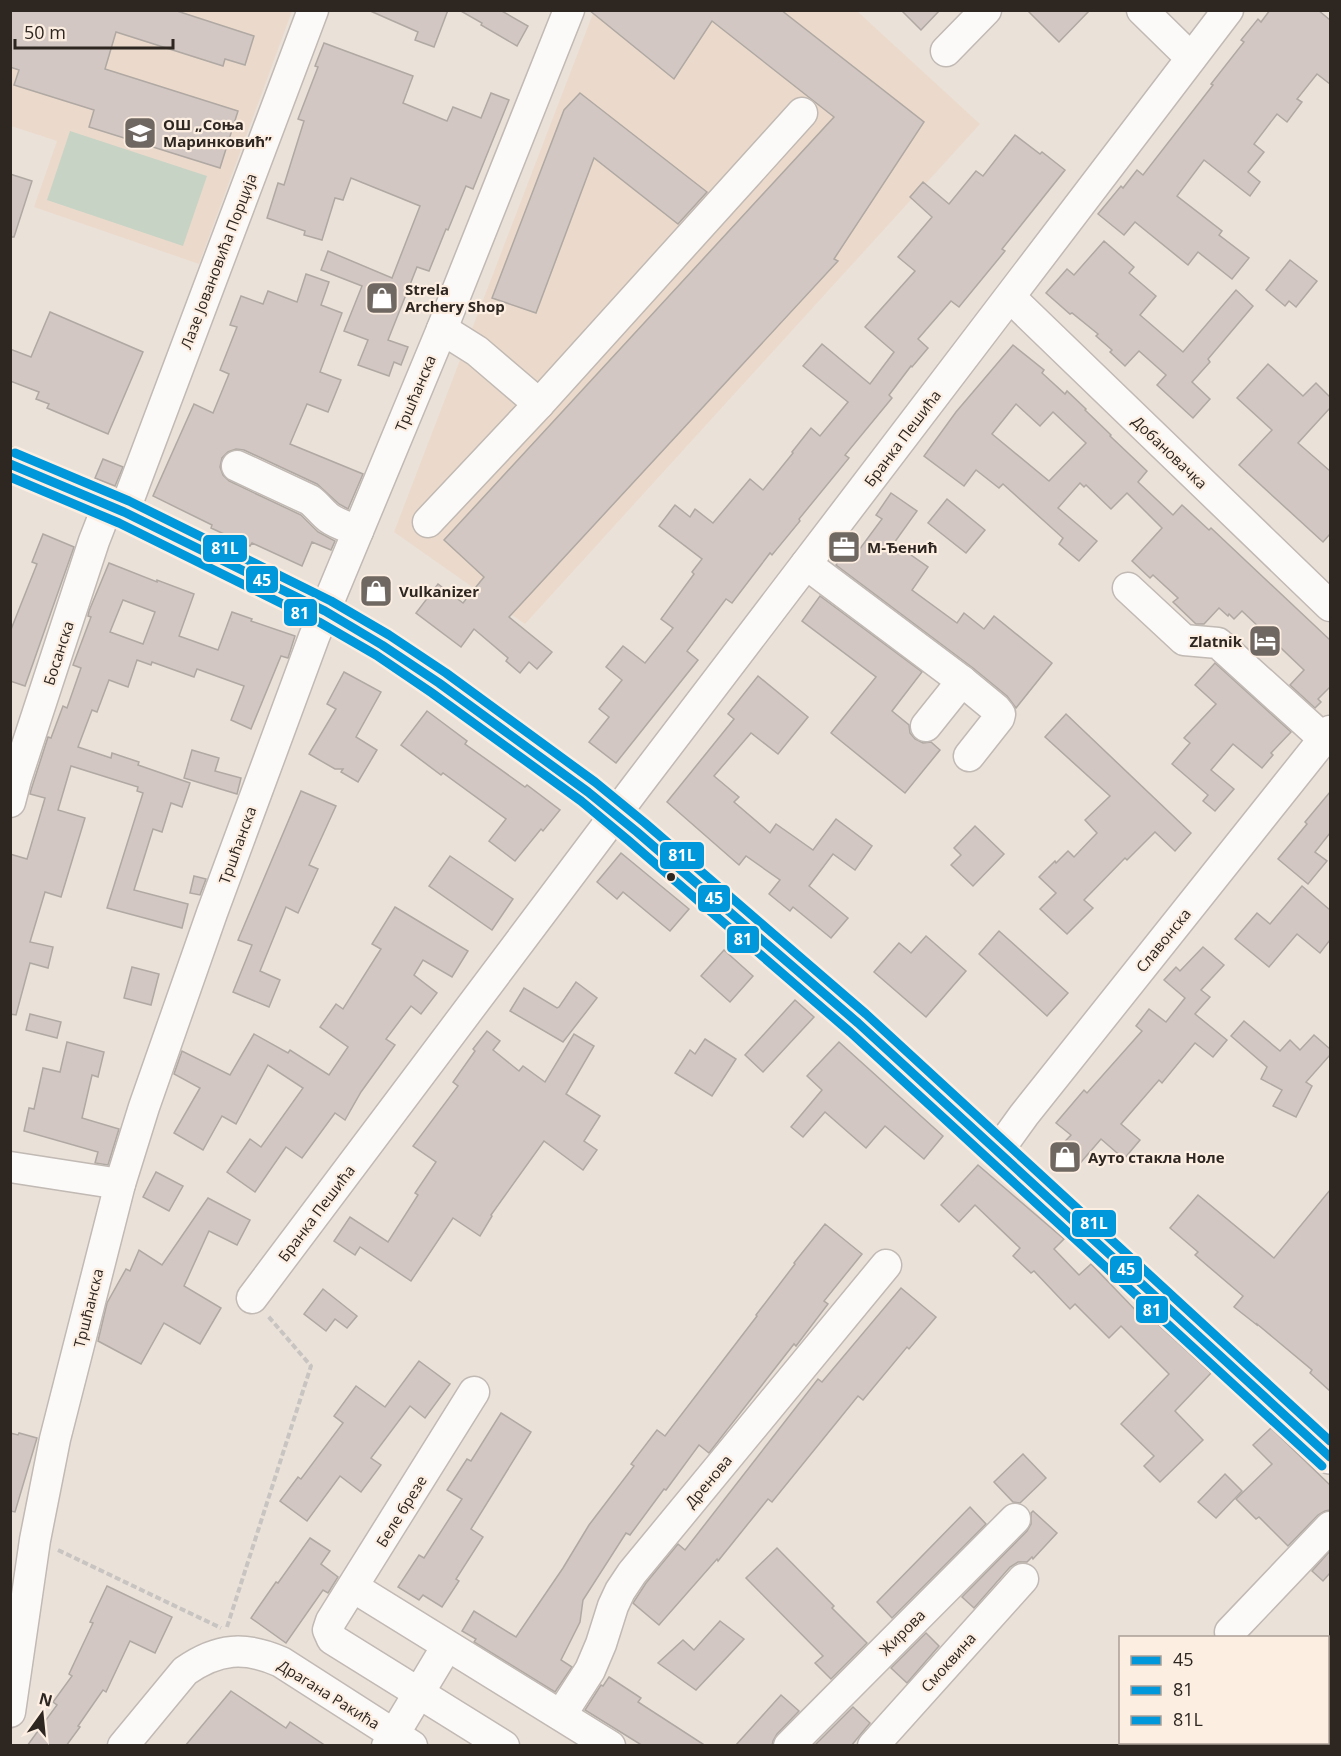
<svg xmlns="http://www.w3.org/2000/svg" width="1341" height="1756" font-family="'Open Sans',sans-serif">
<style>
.built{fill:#ebdacb}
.green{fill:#c7d3c5}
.building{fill:#d2c7c2;stroke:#b0a8a3;stroke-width:1.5;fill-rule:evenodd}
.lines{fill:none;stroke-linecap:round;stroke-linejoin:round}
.minor-casing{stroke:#c1b9b3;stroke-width:33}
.major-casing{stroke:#c1b9b3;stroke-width:36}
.path{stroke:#c8c4c1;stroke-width:4;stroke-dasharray:6 3;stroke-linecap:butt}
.minor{stroke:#fcfaf9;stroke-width:30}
.major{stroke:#fcfaf9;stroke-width:33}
.bus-1-casing{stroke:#fdeee2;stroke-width:14}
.bus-2-casing{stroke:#fdeee2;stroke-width:14}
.bus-3-casing{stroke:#fdeee2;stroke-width:14}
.bus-1{stroke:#0098da;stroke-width:9}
.bus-2{stroke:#0098da;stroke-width:9}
.bus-3{stroke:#0098da;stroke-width:9}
.bus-dot{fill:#2d2621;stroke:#fdeee2;stroke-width:2}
.labels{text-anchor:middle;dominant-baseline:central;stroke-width:4.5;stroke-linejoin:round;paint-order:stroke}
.poi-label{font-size:15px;font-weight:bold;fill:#2d2621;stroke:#fdeee2;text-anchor:start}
.street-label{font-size:15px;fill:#2d2621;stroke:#fdeee2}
.line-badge{stroke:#fdeee2;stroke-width:2}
.badge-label{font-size:16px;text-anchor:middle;font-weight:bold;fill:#fff}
</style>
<rect width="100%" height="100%" fill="#eae1d9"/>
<g class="built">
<polygon points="10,11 292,11 199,264 34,207 57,141 11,126"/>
<polygon points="594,11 857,11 980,124 525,624 394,532"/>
</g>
<polygon class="green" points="70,131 207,176 183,246 47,200"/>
<g class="building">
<polygon points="10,10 174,10 254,36 245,65 225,59 223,66 116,32 105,69 238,111 220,168 89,127 94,110 14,85 19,70 10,67"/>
<polygon points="368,10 448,10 434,47 415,40 418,32"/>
<polygon points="459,10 500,10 528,26 517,46 481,25 482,23"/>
<polygon points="589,10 781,10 924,122 834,259 838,261 509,617 552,652 537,669 529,662 520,673 506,661 508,658 474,629 461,647 416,613 438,584 463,603 484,577 444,540 834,117 712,21 674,79"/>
<polygon points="901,10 940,10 921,30"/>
<polygon points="1027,10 1090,10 1059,42"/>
<polygon points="1270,10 1318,10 1330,20 1330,84 1317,74 1297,99 1302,102 1287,122 1277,114 1254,144 1264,152 1248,172 1260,182 1250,196 1204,160 1177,196 1222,231 1219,235 1249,258 1232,279 1198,252 1188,265 1135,222 1124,235 1098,214 1121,186 1123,188 1137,170 1143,175 1213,85 1211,84 1244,42 1241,40 1258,19 1261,22"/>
<polygon points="324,43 413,76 403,103 447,121 453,107 481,118 491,93 509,100 473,189 466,186 448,230 446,229 429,271 417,267 388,340 408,347 401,365 394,362 389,376 358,365 368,340 344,331 362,286 321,270 328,251 392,278 420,206 351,178 343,200 335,198 322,240 304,235 305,231 267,218 278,183 284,185 304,121 298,119 318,67 315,66"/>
<polygon points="580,93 707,192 678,224 594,158 536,313 492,298 564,110"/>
<polygon points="1015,135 1040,154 1042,152 1065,170 1002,249 1005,251 959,307 951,301 918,339 928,348 912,367 911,366 889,395 892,398 845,455 849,458 799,519 800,521 772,555 770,553 732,603 726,599 687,651 698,660 616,763 589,742 609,717 599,709 622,680 606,667 623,646 645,663 673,628 661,619 694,574 692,572 702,559 659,526 675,505 690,517 695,509 713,523 750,479 763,490 793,453 792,452 811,428 820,436 848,402 803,366 822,344 870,384 894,352 865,327 915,271 898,257 932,217 910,197 923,182 949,204 976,171 983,176"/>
<polygon points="10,174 32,181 14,237 10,237"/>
<polygon points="1104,241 1134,267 1129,273 1156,296 1140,315 1183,352 1236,290 1253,306 1208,359 1210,362 1192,382 1210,399 1193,418 1157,385 1166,375 1139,351 1125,366 1110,352 1112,350 1096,336 1098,334 1072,313 1070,314 1046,293 1067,269 1074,275"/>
<polygon points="1290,260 1317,281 1296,307 1289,301 1285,306 1266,290"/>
<polygon points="306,274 329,282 321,305 342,313 320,372 341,380 328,412 307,404 290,444 363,474 348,509 339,504 317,484 244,450 236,449 228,452 222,458 220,467 223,475 229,481 301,515 318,532 335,541 331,550 312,542 302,566 252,543 250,546 211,528 212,525 153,496 194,404 213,413 229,374 220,370 237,327 230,325 241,296 263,304 268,291 297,302"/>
<polygon points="50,312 143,352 108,434 47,408 49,404 36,399 39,392 10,381 10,349 31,357"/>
<path d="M 1013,345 L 1044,370 L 1042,373 L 1065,394 L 1067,391 L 1086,409 L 1085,410 L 1111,435 L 1110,436 L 1147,471 L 1138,482 L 1173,515 L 1182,505 L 1209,530 L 1211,528 L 1330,640 L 1330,687 L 1318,699 L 1321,702 L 1315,708 L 1290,685 L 1304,670 L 1242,611 L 1234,619 L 1229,614 L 1228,616 L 1219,608 L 1204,624 L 1196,624 L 1173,602 L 1178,598 L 1153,575 L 1150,578 L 1132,561 L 1162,528 L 1127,493 L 1111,509 L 1086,485 L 1084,487 L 1080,483 L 1058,508 L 1097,541 L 1079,561 L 1059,544 L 1063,538 L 1003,484 L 999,488 L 976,470 L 964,486 L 924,456 L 956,412 ZM 1016,404 L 1040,426 L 1053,412 L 1086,443 L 1049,481 L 992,434 Z"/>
<polygon points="1268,364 1303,396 1316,383 1330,397 1330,408 1298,443 1330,471 1330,534 1323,542 1239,465 1272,430 1237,398"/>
<polygon points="103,459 123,467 115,486 95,478"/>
<polygon points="891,493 917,511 894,543 928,567 912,590 957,623 964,613 984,629 994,616 1052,663 1016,708 1007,696 973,668 836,565 845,552 853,558 882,519 876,515"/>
<polygon points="947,499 985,530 966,553 928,523"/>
<polygon points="43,534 74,547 25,686 10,681 10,632 37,564 32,562"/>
<path d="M 109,563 L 157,582 L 157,580 L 194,594 L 179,636 L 218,650 L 232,612 L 252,619 L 251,621 L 295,636 L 288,658 L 281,656 L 251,729 L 231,720 L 244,686 L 197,669 L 194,677 L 152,662 L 151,665 L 137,660 L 128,687 L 109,680 L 97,712 L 92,710 L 78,747 L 111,758 L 112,753 L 139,762 L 138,765 L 190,783 L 182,807 L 171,803 L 162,832 L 153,829 L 134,890 L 188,904 L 182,928 L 107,908 L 143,793 L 137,791 L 138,787 L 71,766 L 58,810 L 85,818 L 61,897 L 45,892 L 30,942 L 53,947 L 48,968 L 30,963 L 16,1015 L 10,1014 L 10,854 L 27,859 L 45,798 L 30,794 L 31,790 L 48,737 L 51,738 L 63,706 L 67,708 L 81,668 L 73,665 L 91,617 L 88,616 L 89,611 ZM 123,600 L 155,612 L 143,644 L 110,632 Z"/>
<polygon points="820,596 922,672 892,711 909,725 910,733 915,739 923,743 931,742 940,750 905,793 831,733 876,677 802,621"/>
<polygon points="1215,663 1291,732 1271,753 1273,755 1262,768 1233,744 1211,770 1234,789 1215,811 1203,801 1208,795 1172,764 1190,743 1184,738 1216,704 1195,685"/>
<polygon points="344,672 381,692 356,737 377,750 358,782 341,772 343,769 335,769 309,754 336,709 327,704"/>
<polygon points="758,676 808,717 778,754 751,733 714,776 739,797 734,802 770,833 776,824 813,850 836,819 872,846 855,870 833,854 809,886 848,918 831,938 793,907 790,911 769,894 780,880 746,856 739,865 667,802 734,719 728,714"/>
<polygon points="427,711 467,741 465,744 525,787 527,785 560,810 543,831 541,829 515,861 489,841 506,819 443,773 441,775 401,745"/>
<polygon points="1066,714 1191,833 1175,851 1155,832 1127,860 1125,858 1084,900 1093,908 1067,934 1040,909 1056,893 1039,877 1055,861 1056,863 1068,851 1074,857 1097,833 1085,820 1110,796 1045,737"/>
<polygon points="192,750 219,758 215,771 241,778 237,794 184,778"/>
<polygon points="301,791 336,806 309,865 318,869 298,913 286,907 260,971 280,980 269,1007 233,992 252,945 238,940"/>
<polygon points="1330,792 1330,833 1315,852 1327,861 1308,884 1278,859 1307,824 1305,822"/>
<polygon points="975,826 1004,854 973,886 951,865 961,855 954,848"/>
<polygon points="621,853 689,909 670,931 623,892 617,899 597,882"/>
<polygon points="450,856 513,899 492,930 429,886"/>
<polygon points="194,876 206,879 200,895 190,893"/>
<polygon points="1302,886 1330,910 1330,940 1320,953 1297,934 1269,967 1235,939 1257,913 1270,924"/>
<polygon points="395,907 468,951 452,977 423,960 414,975 437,993 421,1014 411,1006 386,1039 395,1045 361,1092 345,1120 335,1113 302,1158 286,1147 255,1192 227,1172 250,1139 261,1147 303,1088 268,1065 236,1124 222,1116 203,1150 174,1133 200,1088 174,1074 182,1051 230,1075 254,1034 288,1053 290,1050 329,1075 348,1047 320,1027 336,1004 343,1009 381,949 372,944"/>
<polygon points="999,931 1068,993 1047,1016 979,954"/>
<polygon points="926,936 966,971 926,1017 874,972 899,943 911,953"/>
<polygon points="1203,947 1224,965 1201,990 1210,997 1195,1014 1227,1040 1213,1057 1195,1043 1162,1083 1159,1080 1121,1124 1140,1140 1124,1159 1101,1139 1076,1168 1056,1151 1071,1135 1056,1123 1084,1090 1087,1093 1142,1031 1136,1026 1149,1009 1166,1022 1185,998 1164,980 1176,967 1180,971"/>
<polygon points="724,950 753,976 730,1002 701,976"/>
<polygon points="132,967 159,974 151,1005 124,998"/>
<polygon points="576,982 597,998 563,1042 510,1011 524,988 557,1008 559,1007"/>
<polygon points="795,1000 814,1017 763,1072 745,1055"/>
<polygon points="30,1014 61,1022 57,1038 26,1030"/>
<polygon points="1244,1021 1280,1051 1290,1040 1300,1050 1314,1035 1330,1049 1330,1055 1306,1082 1312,1086 1296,1117 1273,1106 1282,1090 1261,1079 1267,1067 1231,1036"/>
<polygon points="487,1031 500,1041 493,1050 519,1071 523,1066 545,1082 574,1034 594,1046 566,1094 600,1116 584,1141 597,1150 583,1170 544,1141 491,1215 492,1216 480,1236 453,1218 411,1281 360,1247 355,1255 334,1241 350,1217 388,1242 418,1195 415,1193 436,1162 413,1146 458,1086 453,1082 475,1051 473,1049"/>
<polygon points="705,1039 736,1059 712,1096 675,1073 690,1050 695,1054"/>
<polygon points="67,1042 104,1052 98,1077 92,1075 82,1118 119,1129 108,1165 95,1163 98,1152 24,1131 29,1108 34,1109 43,1068 60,1072"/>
<polygon points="839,1042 943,1136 924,1159 885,1126 866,1148 825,1112 803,1137 791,1127 822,1090 807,1076"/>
<polygon points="978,1165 1064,1239 1054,1249 1079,1275 1091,1264 1146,1321 1150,1317 1211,1373 1175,1411 1203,1440 1160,1482 1144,1466 1154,1456 1121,1424 1169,1374 1121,1326 1109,1338 1075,1304 1070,1309 1034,1271 1031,1273 1013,1256 1020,1248 975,1205 959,1222 941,1205"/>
<polygon points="156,1172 183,1186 169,1211 143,1197"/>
<polygon points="1330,1190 1330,1391 1310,1373 1312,1370 1257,1324 1257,1325 1234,1307 1243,1296 1195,1255 1198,1252 1170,1228 1198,1195 1274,1258"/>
<polygon points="208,1198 250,1220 237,1245 209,1231 184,1286 221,1308 200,1344 164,1323 141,1364 98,1341 107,1303 126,1269 130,1271 139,1250 162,1265"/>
<polygon points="825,1224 862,1254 824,1301 828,1304 796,1346 794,1344 709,1453 699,1445 666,1490 664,1489 630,1535 626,1533 583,1600 580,1622 561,1660 572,1667 555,1692 474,1642 476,1639 462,1631 474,1611 516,1637 563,1568 589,1525 634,1466 631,1464 657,1430 665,1436 757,1316 756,1315 795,1264 794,1263"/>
<polygon points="901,1288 936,1317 909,1349 907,1347 863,1400 858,1396 772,1502 768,1499 718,1561 717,1559 659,1625 633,1603 646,1583 678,1544 685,1550 818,1379 822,1382"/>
<polygon points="323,1289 357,1316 347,1328 335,1319 326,1331 304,1314"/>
<polygon points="419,1361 450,1384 425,1418 410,1406 371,1458 381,1465 361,1492 340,1476 307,1521 280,1501 298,1477 301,1479 343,1423 334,1416 356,1386 385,1407"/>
<polygon points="501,1413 531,1432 471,1529 483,1537 456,1579 459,1581 442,1607 423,1595 419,1600 398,1587 419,1555 424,1558 462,1499 447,1490 467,1459 471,1461"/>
<polygon points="1271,1428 1330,1485 1330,1510 1325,1511 1318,1515 1288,1546 1259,1517 1256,1519 1236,1499 1272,1464 1253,1445"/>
<polygon points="10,1433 18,1435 19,1433 37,1438 15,1512 10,1511"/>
<polygon points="1023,1454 1046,1478 1020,1503 1013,1502 994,1482"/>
<polygon points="1225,1474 1242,1491 1216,1518 1198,1502"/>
<polygon points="970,1507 986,1524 892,1618 877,1602"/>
<polygon points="1033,1511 1057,1533 1033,1559 1032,1557 1027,1562 1018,1562 1010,1567 974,1608 962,1597 1027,1531 1031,1524 1031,1513"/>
<polygon points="310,1538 330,1551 321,1564 338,1577 328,1593 323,1590 286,1643 251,1618 276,1582 278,1583"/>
<polygon points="777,1548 834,1606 832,1608 867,1643 831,1679 815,1663 823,1656 746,1578"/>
<polygon points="1330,1551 1330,1573 1323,1581 1312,1571"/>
<polygon points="107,1586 172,1617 155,1653 130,1641 106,1692 103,1690 78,1726 80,1727 66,1746 27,1746 57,1705 53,1702 72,1676 69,1674 93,1623 90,1622"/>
<polygon points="720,1621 744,1639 696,1690 658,1663 683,1640 694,1650"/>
<polygon points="926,1633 939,1646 907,1683 891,1668"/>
<polygon points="609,1677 641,1698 638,1702 706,1746 643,1746 585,1710 601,1685 603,1686"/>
<polygon points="231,1691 286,1728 290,1722 326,1746 185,1746"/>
<polygon points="781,1695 799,1711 777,1734 773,1741 772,1746 735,1746"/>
<polygon points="853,1707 870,1723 851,1746 814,1746"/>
</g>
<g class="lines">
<g class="minor-casing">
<g id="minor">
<polyline points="1142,10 1191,58"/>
<polyline points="946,51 986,10"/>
<polyline points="1010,297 1330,606"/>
<polyline points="442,329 477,351 539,404 802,113"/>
<path d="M 237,466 L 310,500 C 318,506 322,513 329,518 C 337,524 348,527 358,531"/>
<polyline points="124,512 313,10"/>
<polyline points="428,522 539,404"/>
<polyline points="806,564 962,681 996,709 1000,714 999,718 969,756"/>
<polyline points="1128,588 1184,640 1218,643 1324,739"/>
<polyline points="926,726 962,681"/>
<polyline points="10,802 16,779 94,541 108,505"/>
<polyline points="998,1151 1024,1115 1330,731"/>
<polyline points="10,1167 120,1184"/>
<polyline points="252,1298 636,787 1228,10"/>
<polyline points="474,1392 331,1621 328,1630 332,1639 504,1746"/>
<polyline points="353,1587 610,1746"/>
<polyline points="1230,1632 1330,1527"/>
<polyline points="10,1712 35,1540 55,1439 120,1184 144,1107 212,913 314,637 442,329 569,10"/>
<polyline points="561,1715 590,1670 601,1644 613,1606 620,1591 632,1573 886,1265"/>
<path d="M 123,1746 L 185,1671 C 218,1648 245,1646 281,1662 L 412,1746"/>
<polyline points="387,1746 447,1646"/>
<polyline points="789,1746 1015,1519"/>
<polyline points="873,1746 1023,1579"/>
</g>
</g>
<g class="major-casing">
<polyline id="major" points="10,464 124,512 325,611 382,645 439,683 588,792 637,832 858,1023 1330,1457"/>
</g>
<g class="path">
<polyline points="58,1550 221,1628"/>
<polyline points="227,1627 311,1366 268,1316"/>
</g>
<use href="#minor" class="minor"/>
<use href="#major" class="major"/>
<g class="bus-1-casing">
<polyline id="bus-1" points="10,464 124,512 325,611 382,645 439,683 588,792 637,832 858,1023 1330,1457"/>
</g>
<g class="bus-2-casing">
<polyline id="bus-2" points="10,477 119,523 319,622 376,655 432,693 581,801 629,841 850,1032 1322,1466"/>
</g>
<g class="bus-3-casing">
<polyline id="bus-3" points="15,453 129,501 331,601 389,635 446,673 595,782 645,823 866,1014 1330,1441"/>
</g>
<use href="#bus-1" class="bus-1"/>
<use href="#bus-2" class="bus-2"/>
<use href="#bus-3" class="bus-3"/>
</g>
<defs>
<g id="school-square" transform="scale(1.725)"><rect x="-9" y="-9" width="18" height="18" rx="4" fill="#6f6761" stroke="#fdeee2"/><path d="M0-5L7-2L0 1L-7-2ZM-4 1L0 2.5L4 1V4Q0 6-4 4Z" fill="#fff"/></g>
<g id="shop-square" transform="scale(1.725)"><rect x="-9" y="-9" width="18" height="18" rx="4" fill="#6f6761" stroke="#fdeee2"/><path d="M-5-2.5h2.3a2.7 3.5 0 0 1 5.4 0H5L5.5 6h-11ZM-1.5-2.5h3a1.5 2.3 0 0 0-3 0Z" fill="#fff"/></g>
<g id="office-square" transform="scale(1.725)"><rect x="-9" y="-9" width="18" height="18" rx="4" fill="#6f6761" stroke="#fdeee2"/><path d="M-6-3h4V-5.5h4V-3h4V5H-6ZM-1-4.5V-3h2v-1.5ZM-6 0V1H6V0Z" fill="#fff"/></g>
<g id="hotel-square" transform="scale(1.725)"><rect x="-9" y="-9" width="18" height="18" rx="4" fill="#6f6761" stroke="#fdeee2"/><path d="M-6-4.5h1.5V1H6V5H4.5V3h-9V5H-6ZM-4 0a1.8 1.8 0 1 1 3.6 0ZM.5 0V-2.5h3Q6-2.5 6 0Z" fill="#fff"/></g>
</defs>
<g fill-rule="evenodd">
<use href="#school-square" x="140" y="133"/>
<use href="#shop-square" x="382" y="298"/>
<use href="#office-square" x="844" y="547"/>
<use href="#shop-square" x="376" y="591"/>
<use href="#hotel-square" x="1265" y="641"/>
<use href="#shop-square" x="1065" y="1157"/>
</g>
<circle class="bus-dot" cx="671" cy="877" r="5"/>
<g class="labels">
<g class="poi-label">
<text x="163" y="124">ОШ „Соња<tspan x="163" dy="17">Маринковић”</tspan></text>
<text x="405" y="289">Strela<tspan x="405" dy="17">Archery Shop</tspan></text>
<text x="867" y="547">М-Ђенић</text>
<text x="399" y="591">Vulkanizer</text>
<text x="1242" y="641" text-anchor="end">Zlatnik</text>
<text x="1088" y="1157">Ауто стакла Ноле</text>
</g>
<g class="street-label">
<text transform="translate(218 261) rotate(-69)">Лазе Јовановића Порција</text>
<text transform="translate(415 393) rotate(-67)">Тршћанска</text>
<text transform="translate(902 438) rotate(-53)">Бранка Пешића</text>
<text transform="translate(1170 452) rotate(44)">Добановачка</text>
<text transform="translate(58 653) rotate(-72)">Босанска</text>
<text transform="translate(237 845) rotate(-70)">Тршћанска</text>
<text transform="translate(1163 940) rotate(-51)">Славонска</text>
<text transform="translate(316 1213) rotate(-53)">Бранка Пешића</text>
<text transform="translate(88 1308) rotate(-76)">Тршћанска</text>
<text transform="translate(708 1481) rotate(-50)">Дренова</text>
<text transform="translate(401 1511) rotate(-58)">Беле брезе</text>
<text transform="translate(902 1632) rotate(-45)">Жирова</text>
<text transform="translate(948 1662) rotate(-48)">Смоквина</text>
<text transform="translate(329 1694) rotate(32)">Драгана Ракића</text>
</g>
</g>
<g class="line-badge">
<rect x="202" y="534" width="46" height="29" rx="6" fill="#0098da"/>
<rect x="245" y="565" width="34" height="29" rx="6" fill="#0098da"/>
<rect x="283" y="598" width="35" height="29" rx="6" fill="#0098da"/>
<rect x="659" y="841" width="46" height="29" rx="6" fill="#0098da"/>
<rect x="697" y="884" width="34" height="29" rx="6" fill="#0098da"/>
<rect x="726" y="925" width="34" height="29" rx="6" fill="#0098da"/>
<rect x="1071" y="1209" width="46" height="29" rx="6" fill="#0098da"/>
<rect x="1109" y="1255" width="34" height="29" rx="6" fill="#0098da"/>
<rect x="1135" y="1295" width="34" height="29" rx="6" fill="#0098da"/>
</g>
<g class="badge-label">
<text x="225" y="554">81L</text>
<text x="262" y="586">45</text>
<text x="300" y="619">81</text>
<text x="682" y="861">81L</text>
<text x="714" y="904">45</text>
<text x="743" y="945">81</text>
<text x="1094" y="1229">81L</text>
<text x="1126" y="1275">45</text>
<text x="1152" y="1316">81</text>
</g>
<rect width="1341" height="1756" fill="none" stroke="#2d2621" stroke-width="24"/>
<rect x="1119" y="1636" width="210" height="108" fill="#fdeee2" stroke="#aa9e95" stroke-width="1.5"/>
<rect x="1131" y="1656" width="30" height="9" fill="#0098da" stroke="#aa9e95" stroke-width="1.5"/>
<text x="1173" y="1666" font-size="18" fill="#2d2621">45</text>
<rect x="1131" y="1686" width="30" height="9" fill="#0098da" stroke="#aa9e95" stroke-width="1.5"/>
<text x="1173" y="1696" font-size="18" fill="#2d2621">81</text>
<rect x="1131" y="1716" width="30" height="9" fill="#0098da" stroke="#aa9e95" stroke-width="1.5"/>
<text x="1173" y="1726" font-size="18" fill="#2d2621">81L</text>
<g transform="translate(42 1714) rotate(15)" stroke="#fdeee2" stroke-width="4.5" paint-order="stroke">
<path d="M0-4.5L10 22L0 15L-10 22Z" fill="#2d2621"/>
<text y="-9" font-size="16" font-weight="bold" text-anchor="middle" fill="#2d2621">N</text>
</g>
<path d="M15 39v9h158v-9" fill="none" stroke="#2d2621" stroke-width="3"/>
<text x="24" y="39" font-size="18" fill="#2d2621" stroke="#fdeee2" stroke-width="4.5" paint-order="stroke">50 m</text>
</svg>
